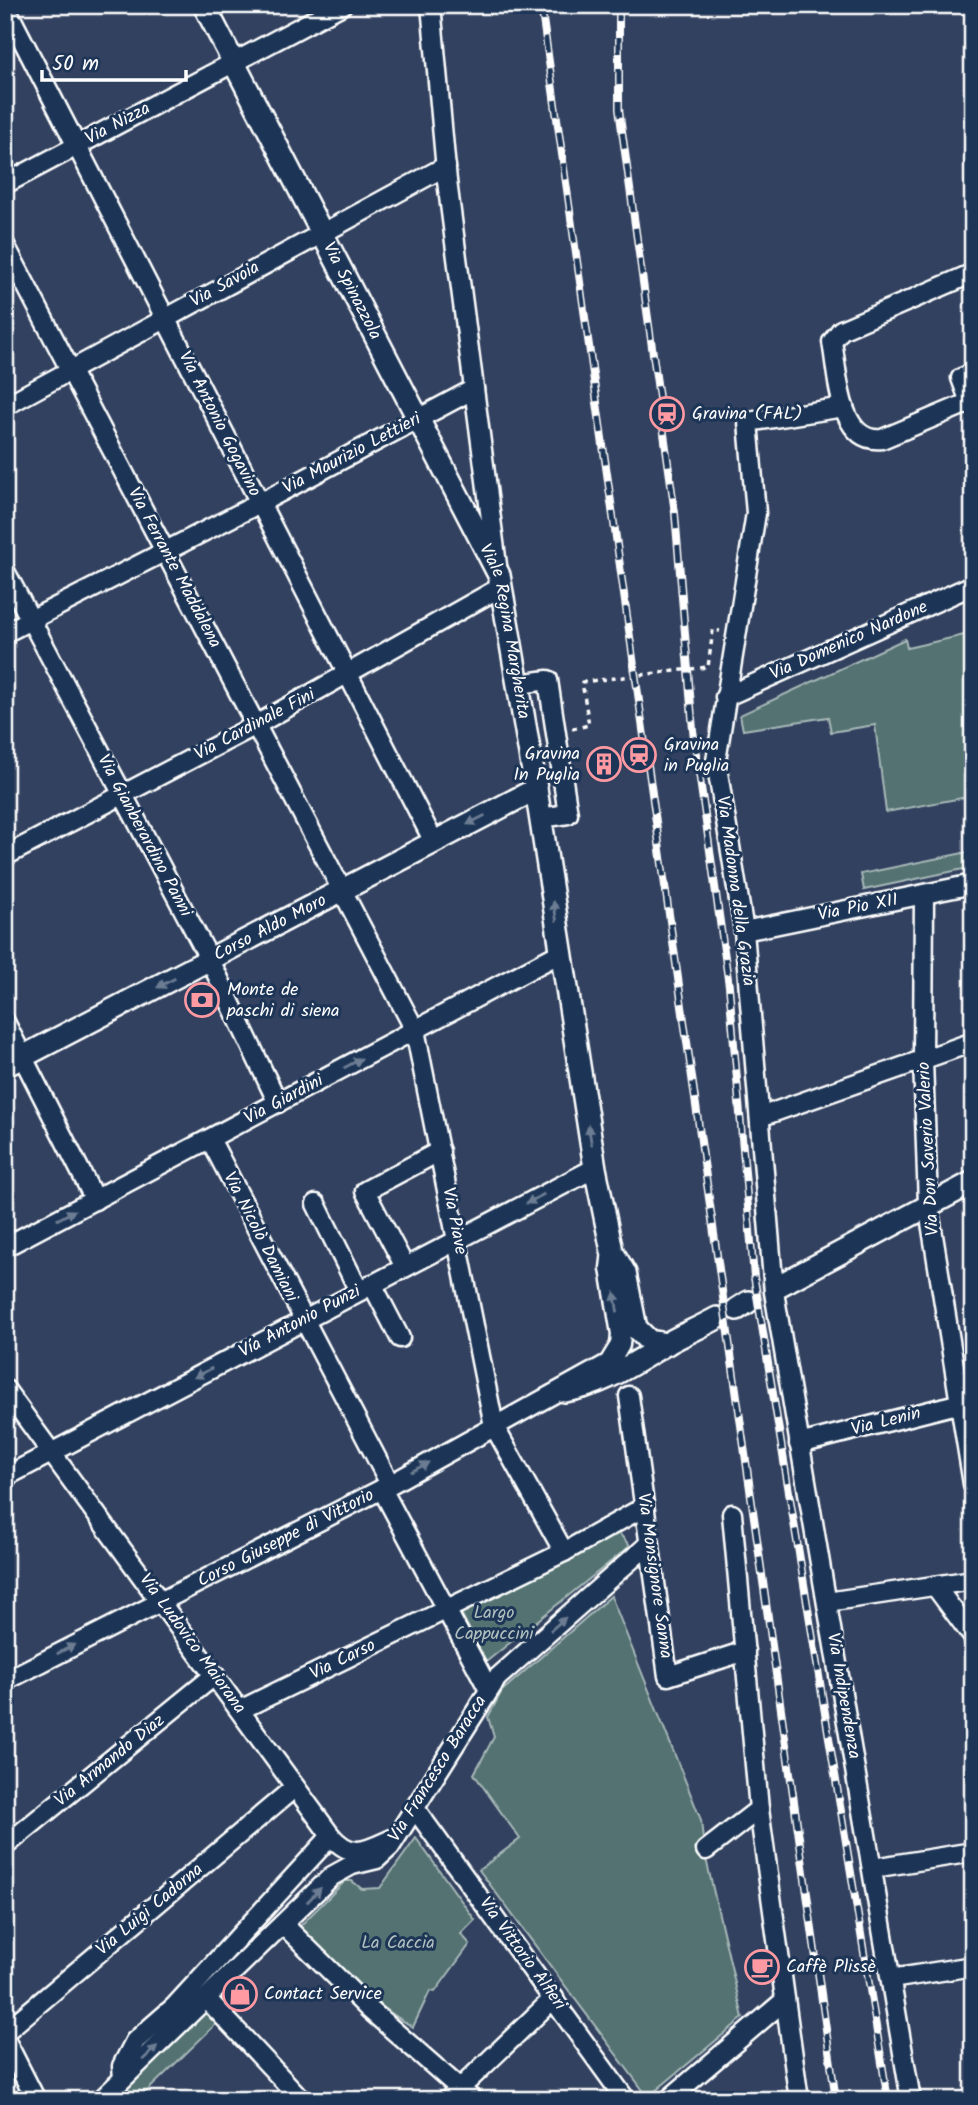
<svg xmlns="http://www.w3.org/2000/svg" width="978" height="2105" font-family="Kalam,sans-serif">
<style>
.green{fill:#527271;stroke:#a8b8b8;stroke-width:2}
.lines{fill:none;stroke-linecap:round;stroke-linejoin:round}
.tertiary-tunnel{stroke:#515e77;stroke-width:21;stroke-dasharray:21 10;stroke-linecap:butt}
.minor-casing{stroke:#fff;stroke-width:23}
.tertiary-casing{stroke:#fff;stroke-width:26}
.path{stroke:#fff;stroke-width:3.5;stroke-dasharray:5 5;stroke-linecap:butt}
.minor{stroke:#1d3557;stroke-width:18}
.tertiary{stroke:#1d3557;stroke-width:21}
.rail-casing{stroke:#fff;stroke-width:8}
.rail{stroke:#1d3557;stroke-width:5;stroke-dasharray:16;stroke-linecap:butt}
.oneway{fill:#6c7c92}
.labels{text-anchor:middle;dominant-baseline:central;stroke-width:6;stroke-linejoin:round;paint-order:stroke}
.street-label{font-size:18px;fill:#fff;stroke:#1d3557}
.poi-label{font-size:18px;fill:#fff;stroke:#1d3557;text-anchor:start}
.park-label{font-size:18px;fill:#b1c0bf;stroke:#1d3557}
</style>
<rect width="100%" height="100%" fill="#32415f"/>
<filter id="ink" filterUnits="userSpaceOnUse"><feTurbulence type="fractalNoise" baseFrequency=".0143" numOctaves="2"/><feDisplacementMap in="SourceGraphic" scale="14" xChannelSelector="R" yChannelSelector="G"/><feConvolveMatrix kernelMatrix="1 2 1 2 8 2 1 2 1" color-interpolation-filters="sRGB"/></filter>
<g filter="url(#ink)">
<g class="green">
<polygon points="973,633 973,796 886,812 875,725 831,732 828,717 743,730 740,715 905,639 907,648"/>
<polygon points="973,851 973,867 864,890 861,874"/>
<polygon points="618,1532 630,1546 486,1662 461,1613"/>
<polygon points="611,1596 701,1820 704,1850 743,2018 648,2097 479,1870 520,1839 474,1774 494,1737 488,1717 502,1691"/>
<path d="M 416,1838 L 475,1920 L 461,1934 L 470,1944 L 435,1992 L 430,1991 L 413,2027 C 367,2001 335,1965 300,1926 L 345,1881 L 352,1881 L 362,1889 L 380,1888 Z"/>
<polygon points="203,2010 216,2024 138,2100 110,2100"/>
</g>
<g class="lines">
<polyline class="tertiary-tunnel" points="748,1302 780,1285"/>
<g class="minor-casing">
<g id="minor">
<polyline points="431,5 447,181 497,565"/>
<polyline points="5,6 434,842"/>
<polyline points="5,184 342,5"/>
<polyline points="5,245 415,1030 494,1426 564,1552"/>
<path d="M 973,273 L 841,330 L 832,342 C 838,372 838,444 882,439 L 970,402 L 961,378 L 973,373"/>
<polyline points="5,406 446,166"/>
<polyline points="844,407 748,422 756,513 716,761 744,931 774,1292 911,2100"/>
<polyline points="5,571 210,960 278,1103"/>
<polyline points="5,633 260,503 474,389"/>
<polyline points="518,684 548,680 568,814 541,818"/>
<polyline points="725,697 973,585"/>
<polyline points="5,856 256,725 501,587"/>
<polyline points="924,895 923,1060 928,1204 973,1484"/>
<polyline points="744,931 973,884"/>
<polyline points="5,1022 95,1200"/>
<polyline points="760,1117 973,1042"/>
<polyline points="210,1139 390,1484"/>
<polyline points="316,1204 359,1291"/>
<polyline points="5,1247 562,952"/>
<polyline points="405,1267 365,1191 440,1151"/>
<polyline points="372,1284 400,1338"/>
<path d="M 5,1389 L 331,1836 C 353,1861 367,1850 394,1838"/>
<polyline points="629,1396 668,1676 745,1651"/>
<polyline points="799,1444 973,1400"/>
<polyline points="5,1477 595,1168"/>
<polyline points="382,1489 488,1688"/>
<polyline points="732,1514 759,1809 799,2100"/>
<polyline points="935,1586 973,1637"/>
<polyline points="827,1602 973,1580"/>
<path id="s1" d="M 5,1681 L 382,1489 L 609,1363 L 620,1345 L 621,1334 L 610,1268 L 612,1251"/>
<polyline points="240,1710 564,1552 644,1507"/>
<polyline points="416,1810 626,2100"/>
<polyline points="5,1846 215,1675"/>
<polyline points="706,1850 759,1809"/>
<polyline points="873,1868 973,1852"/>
<polyline points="284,1925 369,2009 473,2100"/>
<polyline points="891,1979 973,1966"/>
<polyline points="206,1998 302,2100"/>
<polyline points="5,2032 295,1787"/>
<polyline points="5,2039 36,2100"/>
<polyline points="123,2078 122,2066 135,2041 174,2007 331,1836"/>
<polyline points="101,2100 332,1876 352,1865 377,1859 390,1847 497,1678 650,1543"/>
<polyline points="448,2100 554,1998"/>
<polyline points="668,2100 785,2000"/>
</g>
</g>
<g class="tertiary-casing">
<g id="tertiary">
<path id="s2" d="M 204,5 L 499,575 L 536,789 L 595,1168 L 612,1251 L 625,1273 L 636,1328 L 649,1341 L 667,1344"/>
<path id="s3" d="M 5,1066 L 536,789"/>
<polyline points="780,1285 973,1182"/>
<polyline points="737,1309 748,1302"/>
<path d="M 564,1391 C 603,1386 635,1362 668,1343 C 684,1334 701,1327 717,1318"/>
</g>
</g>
<polyline class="path" points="572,729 589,725 582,682 708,667 713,630 720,631"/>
<use href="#minor" class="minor"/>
<use href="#tertiary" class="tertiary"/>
<g class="rail-casing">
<g id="rail">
<polyline points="541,5 836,2100"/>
<polyline points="619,5 619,109 675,513 693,730 729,986 754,1277 888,2100"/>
</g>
</g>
<use href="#rail" class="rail"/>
</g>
<defs><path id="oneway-solid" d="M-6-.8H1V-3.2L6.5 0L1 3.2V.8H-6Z" transform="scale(1.75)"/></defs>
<g class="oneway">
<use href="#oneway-solid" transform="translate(476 820) rotate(153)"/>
<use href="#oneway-solid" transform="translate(555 911) rotate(-99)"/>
<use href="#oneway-solid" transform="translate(166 983) rotate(153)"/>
<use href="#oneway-solid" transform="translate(353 1063) rotate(-28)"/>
<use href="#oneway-solid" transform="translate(590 1135) rotate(-99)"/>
<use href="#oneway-solid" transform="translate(535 1199) rotate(152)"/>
<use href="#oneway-solid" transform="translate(66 1215) rotate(-28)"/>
<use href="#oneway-solid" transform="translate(616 1302) rotate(-99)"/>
<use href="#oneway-solid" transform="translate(203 1373) rotate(152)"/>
<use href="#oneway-solid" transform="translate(420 1467) rotate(-29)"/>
<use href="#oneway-solid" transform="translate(558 1624) rotate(-41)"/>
<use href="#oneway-solid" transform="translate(66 1649) rotate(-28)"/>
<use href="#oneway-solid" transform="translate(314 1895) rotate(-46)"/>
<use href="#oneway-solid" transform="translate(150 2053) rotate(-44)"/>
</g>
</g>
<defs>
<g id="station-ring" transform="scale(1.75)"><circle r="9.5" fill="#1d3557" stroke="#ff9aa2" stroke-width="1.5"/><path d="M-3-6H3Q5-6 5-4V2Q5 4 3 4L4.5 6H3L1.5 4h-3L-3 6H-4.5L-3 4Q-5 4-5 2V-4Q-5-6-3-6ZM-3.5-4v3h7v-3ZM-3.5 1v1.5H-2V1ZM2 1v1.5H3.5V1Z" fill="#ff9aa2"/></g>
<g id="building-ring" transform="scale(1.75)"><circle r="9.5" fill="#1d3557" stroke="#ff9aa2" stroke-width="1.5"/><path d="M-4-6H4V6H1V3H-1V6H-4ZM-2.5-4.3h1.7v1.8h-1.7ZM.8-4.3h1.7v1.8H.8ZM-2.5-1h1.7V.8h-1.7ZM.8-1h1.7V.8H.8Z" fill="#ff9aa2"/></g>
<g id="bank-ring" transform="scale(1.75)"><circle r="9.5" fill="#1d3557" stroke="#ff9aa2" stroke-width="1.5"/><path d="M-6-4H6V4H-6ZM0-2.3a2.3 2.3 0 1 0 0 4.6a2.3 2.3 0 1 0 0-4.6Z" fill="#ff9aa2"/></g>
<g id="cafe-ring" transform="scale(1.75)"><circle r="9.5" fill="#1d3557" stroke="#ff9aa2" stroke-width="1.5"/><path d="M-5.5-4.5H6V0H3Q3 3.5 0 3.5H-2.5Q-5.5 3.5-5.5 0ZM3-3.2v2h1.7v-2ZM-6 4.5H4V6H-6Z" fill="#ff9aa2"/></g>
<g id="shop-ring" transform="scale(1.75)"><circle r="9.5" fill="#1d3557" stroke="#ff9aa2" stroke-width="1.5"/><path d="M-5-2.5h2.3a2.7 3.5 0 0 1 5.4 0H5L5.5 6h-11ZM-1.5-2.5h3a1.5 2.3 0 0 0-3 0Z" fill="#ff9aa2"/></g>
</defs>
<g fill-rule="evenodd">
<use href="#station-ring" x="667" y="414"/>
<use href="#station-ring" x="639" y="755"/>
<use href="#building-ring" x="604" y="764"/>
<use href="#bank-ring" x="202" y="1000"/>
<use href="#cafe-ring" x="762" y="1967"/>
<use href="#shop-ring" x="240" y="1994"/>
</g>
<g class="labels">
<g class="street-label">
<text transform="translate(118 124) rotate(-28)">Via Nizza</text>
<text transform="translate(225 285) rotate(-29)">Via Savoia</text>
<text stroke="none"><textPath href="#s2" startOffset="322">Via Spinazzola</textPath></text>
<text transform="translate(219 424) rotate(63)">Via Antonio Gogavino</text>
<text transform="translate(352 454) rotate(-28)">Via Maurizio Lettieri</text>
<text transform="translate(174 568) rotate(62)">Via Ferrante Maddalena</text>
<text stroke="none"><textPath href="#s2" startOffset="698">Viale Regina Margherita</textPath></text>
<text transform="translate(849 641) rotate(-24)">Via Domenico Nardone</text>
<text transform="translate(255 725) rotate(-28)">Via Cardinale Fini</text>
<text transform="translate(144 836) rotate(62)">Via Gianberardino Panni</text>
<text transform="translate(735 891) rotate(82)">Via Madonna della Grazia</text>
<text transform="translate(858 908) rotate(-11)">Via Pio XII</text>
<text stroke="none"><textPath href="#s3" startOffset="299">Corso Aldo Moro</textPath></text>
<text transform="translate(284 1100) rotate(-28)">Via Giardini</text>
<text transform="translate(929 1149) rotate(-93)">Via Don Saverio Valerio</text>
<text transform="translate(454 1221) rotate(79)">Via Piave</text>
<text transform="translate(260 1237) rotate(63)">Via Nicolò Damiani</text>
<text transform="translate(300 1322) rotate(-28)">Vía Antonio Punzi</text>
<text transform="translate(886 1422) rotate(-14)">Via Lenin</text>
<text stroke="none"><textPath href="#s1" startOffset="315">Corso Giuseppe di Vittorio</textPath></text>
<text transform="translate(654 1576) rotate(82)">Via Monsignore Sanna</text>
<text transform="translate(192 1644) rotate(54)">Via Ludovico Maiorana</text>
<text transform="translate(343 1660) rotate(-26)">Via Carso</text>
<text transform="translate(843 1696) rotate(80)">Via Indipendenza</text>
<text transform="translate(110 1761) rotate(-39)">Via Armando Diaz</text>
<text transform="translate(438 1769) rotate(-58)">Via Francesco Baracca</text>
<text transform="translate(150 1910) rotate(-40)">Via Luigi Cadorna</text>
<text transform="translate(522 1954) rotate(54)">Via Vittorio Alfieri</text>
</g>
<g class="poi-label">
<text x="692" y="414">Gravina (FAL)</text>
<text x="664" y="745">Gravina<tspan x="664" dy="21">in Puglia</tspan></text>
<text x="580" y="754" text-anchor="end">Gravina<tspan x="580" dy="21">In Puglia</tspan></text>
<text x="227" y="990">Monte de<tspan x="227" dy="21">paschi di siena</tspan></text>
<text x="786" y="1967">Caffè Plissè</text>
<text x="264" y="1994">Contact Service</text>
</g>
<g class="park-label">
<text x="494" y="1613">Largo<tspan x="494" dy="21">Cappuccini</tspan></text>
<text x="398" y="1943">La Caccia</text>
</g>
</g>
<rect width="978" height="2105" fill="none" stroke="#1d3557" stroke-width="28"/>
<rect x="14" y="14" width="950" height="2077" fill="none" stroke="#fff" stroke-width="2.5" filter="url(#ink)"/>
<path d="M42 70v10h144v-10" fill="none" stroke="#ffffff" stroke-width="3.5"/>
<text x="52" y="70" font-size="21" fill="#ffffff" stroke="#1d3557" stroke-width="5" paint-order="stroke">50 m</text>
</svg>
